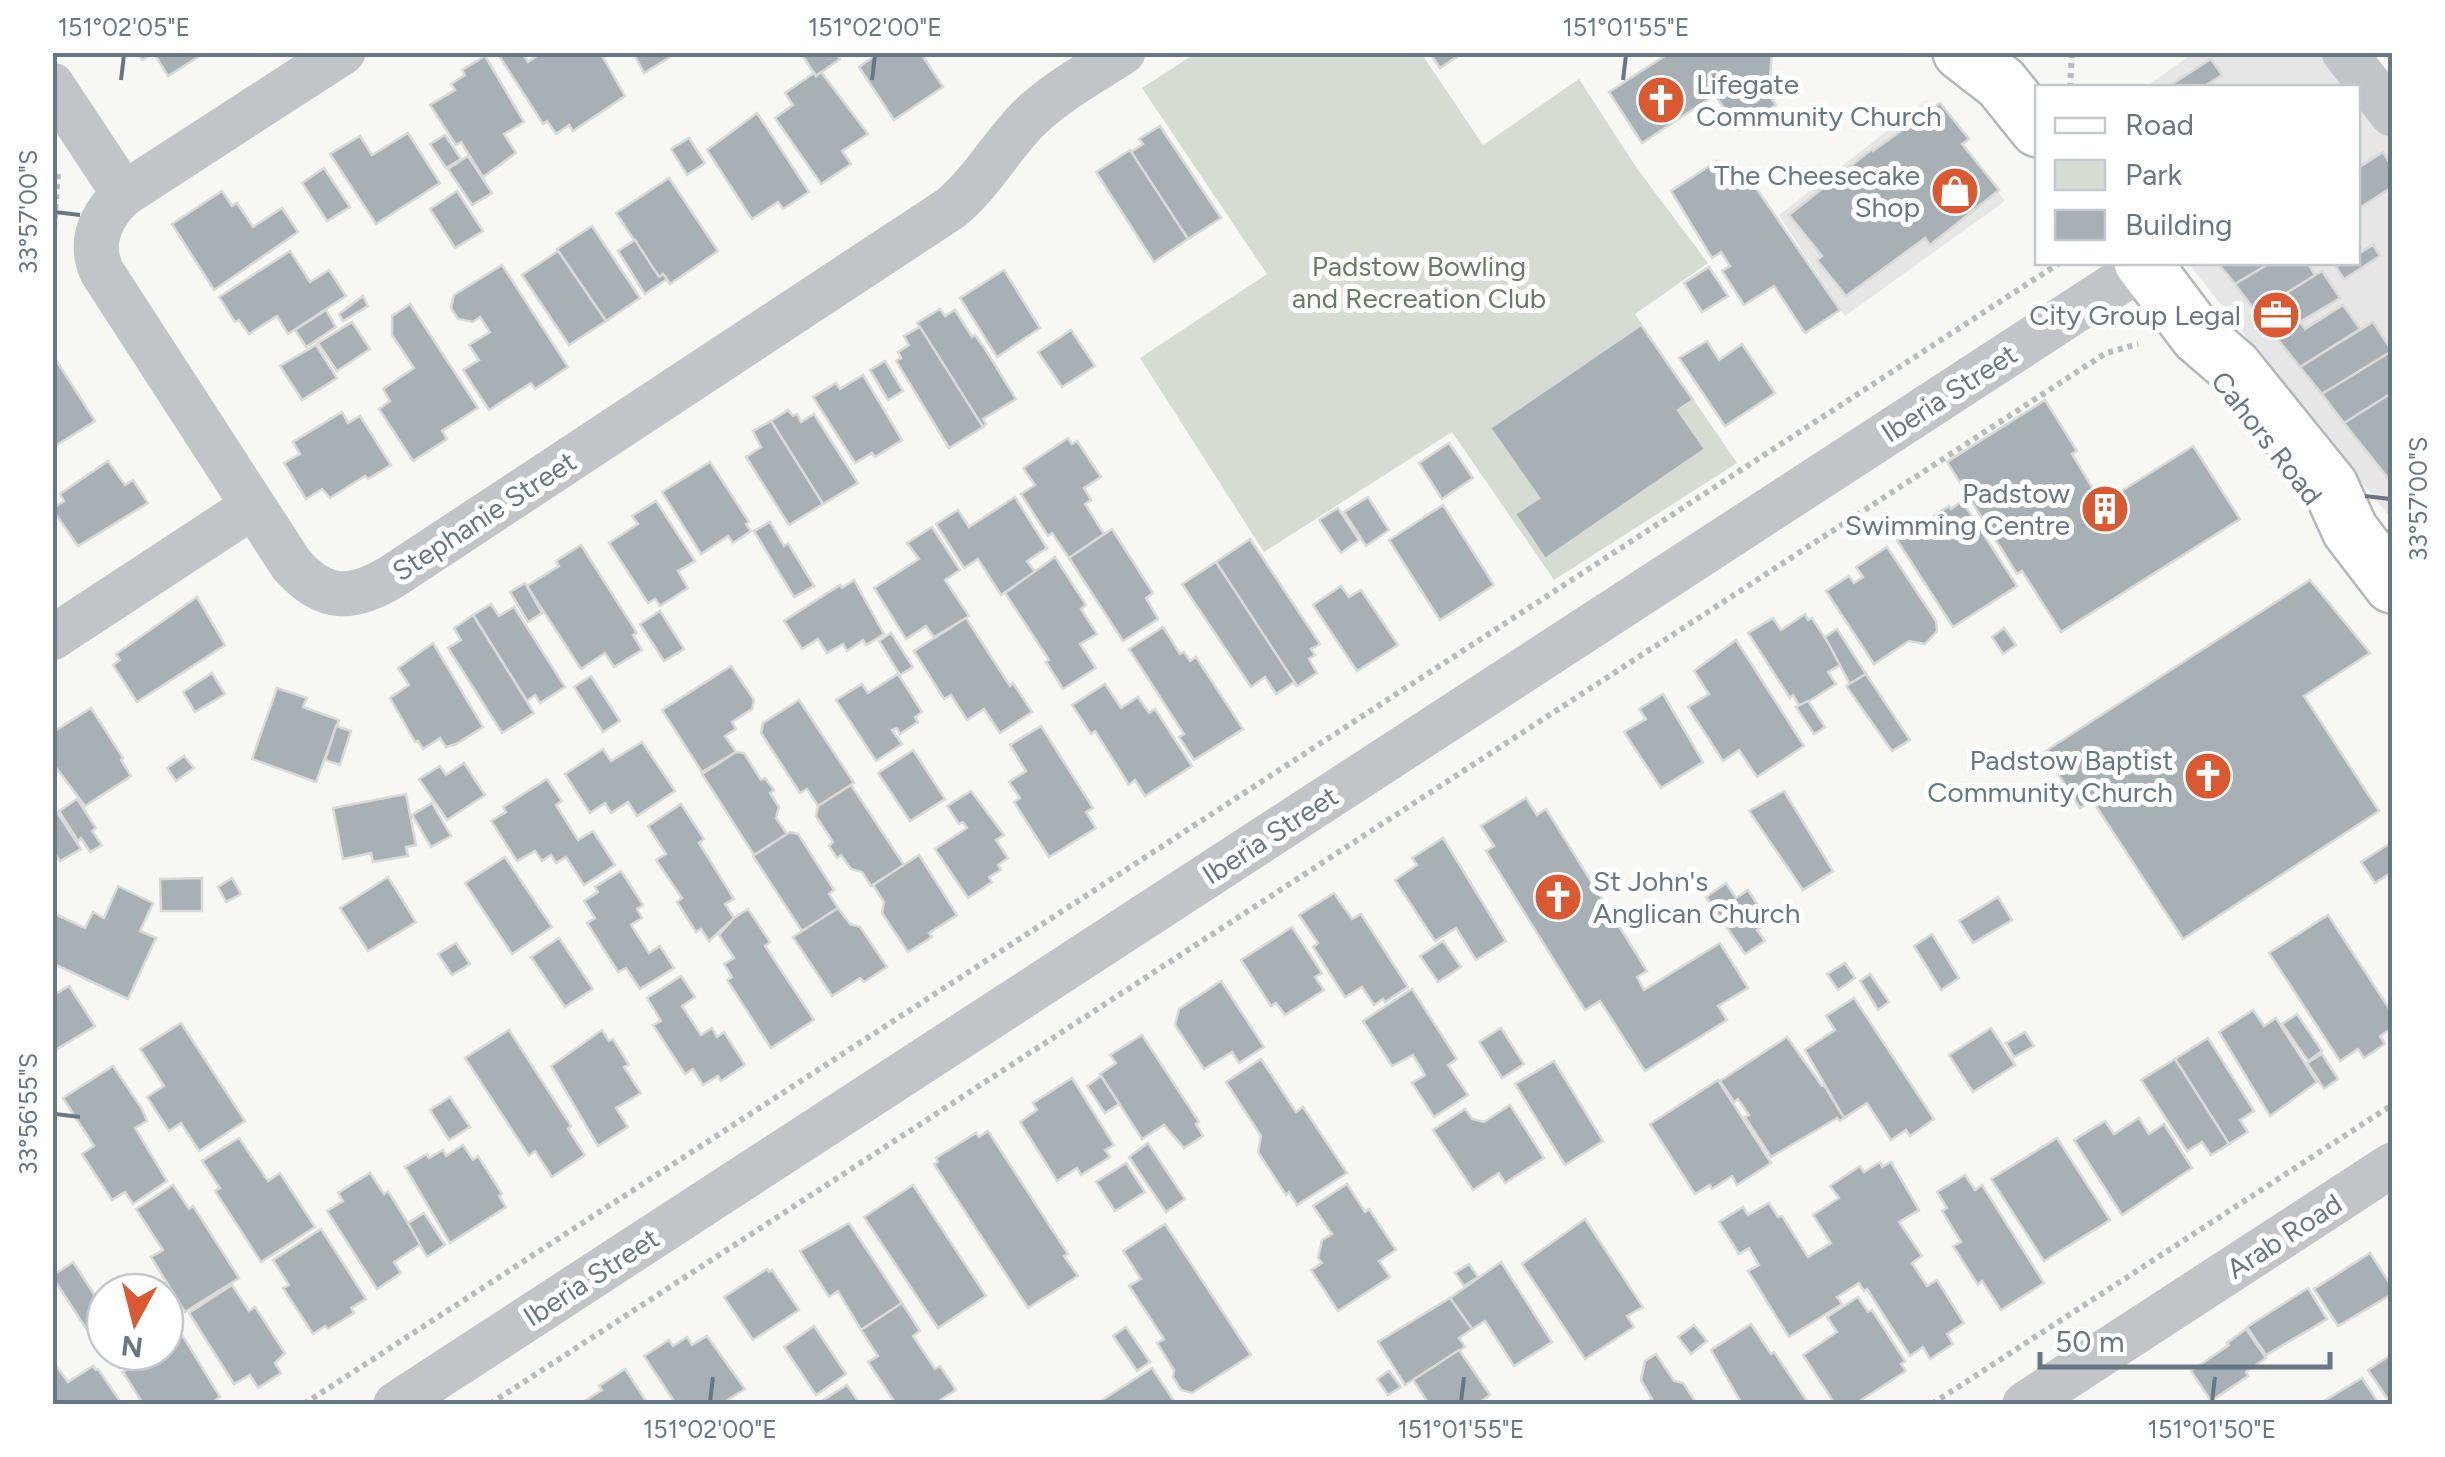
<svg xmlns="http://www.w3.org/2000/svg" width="2445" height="1457" font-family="Figtree,sans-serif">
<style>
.built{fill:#e5e6e5}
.green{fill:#d7dcd3}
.building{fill:#a7b0b5;stroke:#d9d9d7;stroke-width:2.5}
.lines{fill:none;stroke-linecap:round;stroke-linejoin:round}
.major-casing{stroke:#b2b7bb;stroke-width:60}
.path{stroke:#b9bcbe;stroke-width:6;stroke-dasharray:5 5;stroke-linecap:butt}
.minor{stroke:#c1c5c8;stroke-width:45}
.major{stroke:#fff;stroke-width:55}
.ticks{fill:none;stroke:#677784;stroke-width:4}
.labels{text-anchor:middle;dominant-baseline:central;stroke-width:10;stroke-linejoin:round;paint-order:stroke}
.poi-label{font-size:28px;fill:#677784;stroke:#fff;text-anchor:end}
.park-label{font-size:28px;fill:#6a7b66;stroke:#fff}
.street-label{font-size:28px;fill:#677784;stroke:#fff}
.neatline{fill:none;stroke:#677784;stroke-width:4}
.ticks-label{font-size:25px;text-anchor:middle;fill:#677784}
</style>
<rect width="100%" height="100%" fill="#f7f7f4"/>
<g class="built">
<polygon points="2195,52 2325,53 2352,88 2144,88"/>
<polygon points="2358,94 2392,139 2392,520 2188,263 2358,262"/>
<polygon points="1927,100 2005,201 1845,316 1779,215"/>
</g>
<polygon class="green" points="1196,53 1421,53 1483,145 1579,79 1636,167 1708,263 1635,314 1737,463 1554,580 1452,432 1264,552 1140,358 1267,274 1142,88"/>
<g class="building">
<polygon points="137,52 206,52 168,76 154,53 142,60"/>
<polygon points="506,52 522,52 528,62 543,52 600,52 625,96 573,131 569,125 556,134 547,121 543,124 500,57"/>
<polygon points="633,52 667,52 670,57 644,73"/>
<polygon points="800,52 835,52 840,59 816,76"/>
<polygon points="920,52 943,87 894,120 859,67 880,52"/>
<polygon points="1429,52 1464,52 1440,68"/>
<polygon points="1671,52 1772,52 1770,76 1778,89 1769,95 1776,105 1739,130 1715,95 1642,143 1609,92"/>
<polygon points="485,56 524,122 504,134 516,153 483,177 461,142 456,145 430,105 455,90 451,84 465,75 462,70"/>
<polygon points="2211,59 2222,75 2208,84 2210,88 2166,88"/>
<polygon points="821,72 868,134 842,151 851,164 821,184 775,118 793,105 785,93 814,73 816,76"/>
<polygon points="1940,103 1969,139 1962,144 1999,190 1930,245 1925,238 1846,296 1817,260 1822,256 1789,215 1872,149 1873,151"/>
<polygon points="757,113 809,192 783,209 778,202 752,219 707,150"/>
<polygon points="1160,126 1221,218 1188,239 1131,152 1143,144 1139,139"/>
<polygon points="408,133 440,183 376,224 330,154 360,136 372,155"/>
<polygon points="445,135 461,159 446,168 430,144"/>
<polygon points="689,138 705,163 687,175 671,149"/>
<polygon points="1130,150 1188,239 1154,262 1096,172"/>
<polygon points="2383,152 2392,167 2392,187 2358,209 2358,168"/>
<polygon points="468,156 492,193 472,205 448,169"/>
<polygon points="1717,161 1728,179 1743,169 1840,310 1805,333 1774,286 1744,305 1722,271 1730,266 1721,252 1712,258 1671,191"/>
<polygon points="324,168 350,207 327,221 302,183"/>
<polygon points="669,178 718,251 670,284 663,274 659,277 616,213"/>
<polygon points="222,191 232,206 237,203 253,227 282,208 298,232 214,290 172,224"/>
<polygon points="457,191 483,231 455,248 430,209"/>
<polygon points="592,226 640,298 606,321 557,249"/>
<polygon points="635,240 659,277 663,274 667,279 645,294 618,251"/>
<polygon points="2373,245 2380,256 2344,279 2336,267 2344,262 2358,262 2358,254"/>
<polygon points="290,251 310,282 329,270 346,296 288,334 277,316 249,334 239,320 235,322 219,297"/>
<polygon points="558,251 606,321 569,345 522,275"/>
<polygon points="2217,262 2272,262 2235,284"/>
<polygon points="2272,262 2307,262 2315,275 2256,312 2235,284"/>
<polygon points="502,265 568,367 535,389 531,383 489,410 463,370 479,360 469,345 490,332 480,317 473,322 458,319 451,308 454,295"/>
<polygon points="1709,267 1728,296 1702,312 1684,283"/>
<polygon points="1004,270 1040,328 997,357 960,298"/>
<polygon points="2322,271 2340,298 2300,322 2305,329 2343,305 2360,329 2300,367 2256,312"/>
<polygon points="363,296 368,306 343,321 339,314"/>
<polygon points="410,304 478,408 442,431 447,439 413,461 379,409 390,401 383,389 414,368 392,335 392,316"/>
<polygon points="940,309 945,316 955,310 972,337 975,335 985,349 1016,399 983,419 986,424 983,427 917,323"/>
<polygon points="326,310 336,327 306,347 295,330"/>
<polygon points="352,322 370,349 337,371 318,343"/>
<polygon points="2373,322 2392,351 2322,394 2300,367"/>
<polygon points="1641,325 1693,400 1678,410 1705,449 1545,559 1515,514 1539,498 1490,428"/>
<polygon points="920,327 983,427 949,448 896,361 901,358 898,352 909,345 904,336"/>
<polygon points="1071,330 1095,366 1062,387 1038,352"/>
<polygon points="1707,341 1719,360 1742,344 1775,393 1725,426 1679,358"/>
<polygon points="316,345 337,378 302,400 280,366"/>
<polygon points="2392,351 2392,393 2344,423 2322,394"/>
<polygon points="56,360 95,421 52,448 52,362"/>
<polygon points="885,361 903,391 888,400 870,370"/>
<polygon points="863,375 902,440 875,457 872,453 855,463 813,397 836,383 840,389"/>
<polygon points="2392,393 2392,475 2388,478 2344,423"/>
<polygon points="2045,400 2077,451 2072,454 2097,496 2109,499 2193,446 2240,519 2061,632 2022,571 2017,574 1947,462"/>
<polygon points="788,410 793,416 797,414 801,422 814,414 858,483 823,504 771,421"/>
<polygon points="342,412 348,423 360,416 391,465 368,479 365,476 330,498 322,489 306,499 284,463 300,454 293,442"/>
<polygon points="771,421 823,504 789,525 746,457 761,447 753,431"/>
<polygon points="1068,438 1072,444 1077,441 1101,477 1084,488 1091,500 1085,504 1104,534 1069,558 1052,533 1048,536 1021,494 1035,485 1023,468"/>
<polygon points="1449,443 1473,478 1442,499 1419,463"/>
<polygon points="108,461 125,485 133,480 148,503 78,546 52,509 64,501 60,494"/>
<polygon points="710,462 749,522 746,524 751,531 733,543 728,536 701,554 662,492"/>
<polygon points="1015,497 1047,548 1027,561 1035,572 1001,595 978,559 964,568 936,524 958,510 969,527"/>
<polygon points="1368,497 1389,530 1366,546 1344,512"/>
<polygon points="656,501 695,561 678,571 688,588 660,606 655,599 648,603 609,543 638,524 632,516"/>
<polygon points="1962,501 2017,586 1953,627 1897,540 1949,506 1951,509"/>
<polygon points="1443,505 1494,585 1440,620 1389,540"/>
<polygon points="1338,508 1359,540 1341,553 1319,520"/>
<polygon points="770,522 784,546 788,543 814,586 794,597 754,531"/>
<polygon points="932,527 960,570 945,580 969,616 934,637 926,626 906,639 874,588 919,559 907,543"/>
<polygon points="1112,529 1153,593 1146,598 1158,619 1123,641 1069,558"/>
<polygon points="1250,539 1320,644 1311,649 1315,655 1309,659 1317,673 1297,686 1216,562"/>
<polygon points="581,545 637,633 633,635 642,650 614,667 605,653 581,669 527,586 559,566 556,561"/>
<polygon points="1887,547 1936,621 1937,631 1925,644 1909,641 1874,664 1826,591 1849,576 1854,583 1863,577 1856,567"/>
<polygon points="1055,557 1086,605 1081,609 1097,634 1080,644 1096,668 1063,689 1046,662 1049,660 1005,593"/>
<polygon points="1216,562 1297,686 1293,683 1276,694 1265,677 1251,687 1182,584"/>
<polygon points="854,580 884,634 866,645 863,640 847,651 843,644 827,653 818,639 802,649 784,621 840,585 842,588"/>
<polygon points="2310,580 2370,653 2304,696 2379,811 2183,939 2092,800 2080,808 2044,752"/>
<polygon points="525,583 542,613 528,622 510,592"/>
<polygon points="1341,586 1349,597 1361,590 1398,645 1357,671 1313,605"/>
<polygon points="197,597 225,645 137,702 113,665 120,660 116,654"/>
<polygon points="491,604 499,616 514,607 565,687 540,703 535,695 527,701 473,615"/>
<polygon points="660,611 684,649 664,661 640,624"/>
<polygon points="1805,614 1808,620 1812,618 1842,664 1828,672 1836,684 1800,707 1793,695 1790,698 1748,633 1773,618 1781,630"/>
<polygon points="473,615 534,713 502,733 448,648 461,640 454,628"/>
<polygon points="966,618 1010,686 1013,683 1032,712 1000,733 984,709 967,720 951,695 944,699 914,651"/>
<polygon points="1163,627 1180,654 1184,652 1190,661 1196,657 1243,729 1194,760 1179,737 1184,734 1129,649"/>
<polygon points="2004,628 2016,645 2003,654 1992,637"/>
<polygon points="1837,629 1866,674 1850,684 1825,637"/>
<polygon points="891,633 913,667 900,675 879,641"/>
<polygon points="1736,640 1804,746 1757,777 1739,750 1723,761 1688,707 1709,694 1694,671"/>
<polygon points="433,643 483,727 456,744 446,747 440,738 423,749 418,741 415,742 390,698 409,685 398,668"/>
<polygon points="731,666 754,700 752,709 732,722 736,729 725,736 736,752 702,772 662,710"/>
<polygon points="212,673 225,694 195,712 183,692"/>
<polygon points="898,674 922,712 915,717 918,722 900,734 897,728 892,730 902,744 876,761 836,700 862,684 868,693"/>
<polygon points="1866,674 1910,740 1892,751 1846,686"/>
<polygon points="591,676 620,721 603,732 574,687"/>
<polygon points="1105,684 1121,708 1138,697 1149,713 1155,709 1192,766 1145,796 1135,780 1129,785 1095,731 1091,734 1072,705"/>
<polygon points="277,688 307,698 303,707 339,720 316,782 252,759"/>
<polygon points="1663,694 1703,762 1661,788 1624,732 1646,719 1639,709"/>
<polygon points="799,700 854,783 818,806 807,789 800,793 761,733 763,723"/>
<polygon points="1808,701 1825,727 1814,734 1796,707"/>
<polygon points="91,708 123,758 121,760 131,776 85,806 52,762 52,733"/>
<polygon points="336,726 351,731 340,765 325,760"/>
<polygon points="1041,726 1093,808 1086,812 1096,828 1049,857 1014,802 1020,798 1009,782 1026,771 1010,745"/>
<polygon points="642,742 675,791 637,816 628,802 611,813 605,803 590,813 565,774 603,749 611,761"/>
<polygon points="913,750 945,799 910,821 878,773"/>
<polygon points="736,752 744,753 761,780 765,778 774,790 770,793 779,807 776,818 787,834 754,855 702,774"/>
<polygon points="184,756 194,768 176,781 167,768"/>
<polygon points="464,763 485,795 447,820 419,779 440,766 446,775"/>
<polygon points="547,779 562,801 556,805 578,840 593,831 615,865 584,885 566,857 556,863 551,855 542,861 535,851 517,861 491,821 506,812 503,807"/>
<polygon points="851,785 904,865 871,886 862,872 851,869 841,855 837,858 829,846 833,842 816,816 818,806"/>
<polygon points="971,791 1004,835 996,840 1008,858 998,865 1001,870 989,877 992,882 968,898 935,849 967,828 963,822 959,824 947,806"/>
<polygon points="1784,791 1833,871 1803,890 1749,811"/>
<polygon points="406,794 416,845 406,847 408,856 373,862 371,853 343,859 333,808"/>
<polygon points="1526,798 1537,815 1546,809 1647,971 1637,977 1644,990 1720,943 1748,988 1718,1006 1727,1020 1645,1071 1600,1001 1585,1010 1486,851 1494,846 1481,826"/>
<polygon points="77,799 96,828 92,831 102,845 90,852 81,838 78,841 59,811"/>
<polygon points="432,803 451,836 431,847 412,815"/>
<polygon points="681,804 704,839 699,843 734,899 725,904 734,918 709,941 701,929 696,932 677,902 682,898 656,860 666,854 648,826"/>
<polygon points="55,809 81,849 60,861 52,849"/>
<polygon points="790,832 798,834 834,890 829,894 838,908 802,931 753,856"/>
<polygon points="1443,838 1506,941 1476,960 1456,928 1435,941 1395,880 1417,865 1412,858"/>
<polygon points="2392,842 2392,872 2375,883 2361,862"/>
<polygon points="919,855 957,915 929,933 932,937 908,952 882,913 884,902 873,885"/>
<polygon points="505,857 552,927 512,954 465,883"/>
<polygon points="621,871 643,905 637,909 642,918 631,925 649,953 660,946 674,968 640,989 626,968 618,972 587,923 595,918 584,901 598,892 595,887"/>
<polygon points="388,877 416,922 368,951 340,908"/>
<polygon points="202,878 202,911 161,911 160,879"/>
<polygon points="232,878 241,894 226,902 218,887"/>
<polygon points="1726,883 1736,898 1748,890 1769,922 1757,930 1765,941 1745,954 1706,897"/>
<polygon points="118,886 153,903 140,931 156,938 128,999 52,963 53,913 85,928 93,912 104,918"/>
<polygon points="1334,893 1352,919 1361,914 1408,987 1385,1002 1383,999 1374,1005 1362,987 1345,997 1313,947 1318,943 1299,915"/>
<polygon points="1998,897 2012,920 1973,943 1959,921"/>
<polygon points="838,908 850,924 860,927 887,967 864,982 860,978 832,996 793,937"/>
<polygon points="748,909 770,942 765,946 814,1020 771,1048 727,980 732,977 724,964 734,958 719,935 734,918"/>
<polygon points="2328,915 2392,1013 2392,1028 2380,1036 2385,1044 2364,1058 2358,1049 2340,1061 2269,953"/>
<polygon points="1292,927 1322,973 1315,977 1324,990 1285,1015 1276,1003 1271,1006 1241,960"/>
<polygon points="1932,934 1959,978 1941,990 1914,946"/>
<polygon points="559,938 593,989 565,1007 531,957"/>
<polygon points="1443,941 1461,967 1438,982 1420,956"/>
<polygon points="456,943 470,964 452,975 438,954"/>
<polygon points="1845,963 1855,978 1838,990 1827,974"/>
<polygon points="1870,974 1889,1002 1878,1010 1860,981"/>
<polygon points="681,976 695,997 682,1006 701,1035 712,1028 717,1037 724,1032 745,1065 721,1081 718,1076 703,1085 693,1069 685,1074 653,1025 661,1021 647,998"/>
<polygon points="1221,981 1264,1047 1239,1063 1232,1052 1204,1069 1175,1025 1179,1009"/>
<polygon points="69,986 95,1026 52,1052 52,996"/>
<polygon points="1412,989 1457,1059 1448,1065 1468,1095 1434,1117 1412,1083 1425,1075 1413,1055 1392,1066 1363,1021"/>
<polygon points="1854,998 1934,1119 1910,1136 1906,1130 1891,1140 1867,1103 1844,1118 1805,1050 1835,1030 1826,1016"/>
<polygon points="2253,1010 2264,1026 2276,1018 2317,1082 2270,1116 2219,1032"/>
<polygon points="2297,1014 2322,1051 2308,1061 2282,1024"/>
<polygon points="181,1023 245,1121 199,1151 181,1123 169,1131 147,1097 164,1086 140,1049"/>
<polygon points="1501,1028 1524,1064 1502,1078 1479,1042"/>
<polygon points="1991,1028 2015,1065 1973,1092 1949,1055"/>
<polygon points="509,1030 571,1126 568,1129 585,1155 552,1177 535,1151 529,1156 465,1058"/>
<polygon points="602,1030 609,1041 613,1039 629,1065 624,1067 641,1093 616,1108 628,1127 598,1146 551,1066"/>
<polygon points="2025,1032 2034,1046 2014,1057 2006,1043"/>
<polygon points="1142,1035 1199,1122 1196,1124 1203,1136 1184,1148 1164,1125 1142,1139 1100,1074 1116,1063 1110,1055"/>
<polygon points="1787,1037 1822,1086 1824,1085 1844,1118 1840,1121 1837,1118 1771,1157 1745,1117 1749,1115 1738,1099 1734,1102 1720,1081"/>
<polygon points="2208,1038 2254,1111 2240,1120 2248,1132 2229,1144 2175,1059"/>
<polygon points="2322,1054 2338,1079 2324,1089 2307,1063"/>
<polygon points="1261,1059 1296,1112 1303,1107 1347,1173 1297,1205 1289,1192 1286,1195 1258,1152 1261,1136 1226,1082"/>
<polygon points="2175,1059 2229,1144 2211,1155 2202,1142 2187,1151 2141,1080"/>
<polygon points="1554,1061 1603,1141 1565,1165 1515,1084"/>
<polygon points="113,1066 142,1109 147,1121 135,1128 167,1181 133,1204 125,1192 112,1200 82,1154 94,1146 63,1098"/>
<polygon points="1101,1076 1119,1104 1105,1113 1087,1086"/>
<polygon points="1072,1078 1114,1145 1105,1150 1110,1157 1081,1175 1077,1168 1057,1181 1020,1122 1037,1110 1033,1103"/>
<polygon points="1718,1080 1771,1163 1737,1185 1732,1176 1712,1189 1710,1185 1695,1194 1650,1124"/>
<polygon points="450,1097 470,1127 449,1140 430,1110"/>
<polygon points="1510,1105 1544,1158 1505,1183 1499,1173 1473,1190 1433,1130 1465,1109 1472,1119 1484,1122"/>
<polygon points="2139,1118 2149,1134 2164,1124 2192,1168 2122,1215 2074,1140 2105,1121 2114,1134"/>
<polygon points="988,1131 1068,1254 1064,1256 1078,1276 1028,1308 934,1164 938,1162 936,1158 976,1133 979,1137"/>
<polygon points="239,1138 268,1181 280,1173 315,1227 261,1262 215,1191 220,1188 202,1161"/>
<polygon points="2057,1138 2110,1220 2044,1261 1991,1179"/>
<polygon points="1148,1143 1185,1199 1166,1212 1129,1157"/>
<polygon points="463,1145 473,1160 478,1156 502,1194 499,1196 506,1207 450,1243 405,1167 427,1154 429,1158 443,1150 446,1156"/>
<polygon points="1880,1162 1882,1167 1891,1162 1919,1210 1899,1222 1922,1256 1912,1263 1927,1286 1937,1280 1964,1323 1947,1334 1953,1344 1930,1359 1923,1347 1910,1356 1867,1289 1864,1291 1859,1283 1837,1297 1842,1304 1789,1337 1748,1271 1759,1265 1749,1248 1739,1254 1719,1222 1743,1207 1748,1215 1769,1203 1778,1217 1782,1216 1808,1257 1831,1243 1813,1215 1839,1198 1830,1186 1860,1166 1864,1172"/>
<polygon points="1126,1163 1145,1192 1115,1211 1096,1182"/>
<polygon points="370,1173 384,1194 388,1191 421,1244 394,1262 401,1273 377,1289 327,1211 343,1201 338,1193"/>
<polygon points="1965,1175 1975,1190 1982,1185 2044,1283 2001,1310 1982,1281 1978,1285 1953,1246 1961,1242 1942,1211 1947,1208 1937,1192"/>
<polygon points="1347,1184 1365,1212 1369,1209 1396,1250 1379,1261 1390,1277 1338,1311 1311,1270 1322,1263 1318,1258 1322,1240 1332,1234 1313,1206"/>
<polygon points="173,1185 189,1209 193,1206 239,1278 185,1312 151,1257 163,1250 136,1209"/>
<polygon points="913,1185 986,1296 938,1328 864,1217"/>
<polygon points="424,1213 445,1245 427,1257 408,1223"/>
<polygon points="1585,1219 1643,1307 1627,1316 1634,1327 1585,1359 1522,1264"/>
<polygon points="849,1223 902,1303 861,1330 838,1291 829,1297 800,1251"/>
<polygon points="1165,1224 1251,1355 1192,1393 1181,1390 1173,1377 1174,1370 1157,1343 1164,1339 1129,1286 1141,1279 1123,1251"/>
<polygon points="321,1229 366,1299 351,1308 354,1313 328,1329 325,1326 313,1334 283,1288 289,1285 273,1260"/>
<polygon points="2370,1253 2392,1287 2392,1294 2338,1326 2314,1289"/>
<polygon points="73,1262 105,1311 105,1319 87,1330 52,1276"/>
<polygon points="1501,1262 1552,1342 1514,1366 1485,1321 1472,1329 1450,1298"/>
<polygon points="1469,1264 1478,1277 1464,1286 1455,1273"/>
<polygon points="767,1269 769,1272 772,1270 799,1310 753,1340 724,1297"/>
<polygon points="232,1285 249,1311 255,1307 285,1353 275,1363 281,1373 258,1388 250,1375 234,1384 189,1313"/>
<polygon points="2308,1288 2327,1319 2266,1355 2247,1327"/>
<polygon points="1858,1297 1868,1312 1872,1310 1905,1361 1901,1364 1906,1371 1855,1404 1835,1404 1803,1355 1837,1332 1827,1317"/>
<polygon points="1450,1298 1472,1329 1459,1338 1465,1347 1405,1385 1378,1342"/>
<polygon points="902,1303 920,1331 913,1336 935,1369 940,1366 956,1390 934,1404 896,1404 868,1362 878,1356 861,1330"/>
<polygon points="173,1320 220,1397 210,1404 143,1404 123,1372 153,1352 165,1352 165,1324"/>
<polygon points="1751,1324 1771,1354 1774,1352 1809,1404 1742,1404 1711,1350"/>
<polygon points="1694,1325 1707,1341 1691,1354 1678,1337"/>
<polygon points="814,1326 846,1374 816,1395 784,1347"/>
<polygon points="1126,1327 1150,1362 1137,1371 1113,1336"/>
<polygon points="2246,1329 2266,1358 2246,1372 2248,1376 2211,1401 2191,1371 2229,1345 2227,1343"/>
<polygon points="707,1336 745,1389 721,1404 676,1404 644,1356 669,1340 673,1346 687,1337 692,1345"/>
<polygon points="1459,1350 1490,1395 1477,1404 1429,1404 1413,1380"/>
<polygon points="1656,1354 1674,1381 1683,1383 1697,1404 1644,1404 1652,1399 1641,1380 1645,1361"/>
<polygon points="2392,1354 2392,1404 2391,1404 2368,1370"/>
<polygon points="93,1366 96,1370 98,1369 122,1404 54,1404 52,1370 57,1367 68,1382"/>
<polygon points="1152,1368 1176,1404 1096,1404"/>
<polygon points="625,1369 648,1404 580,1404 602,1390 599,1386"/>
<polygon points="1389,1371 1401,1387 1388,1395 1377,1379"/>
<polygon points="2362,1378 2379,1404 2319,1404"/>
<polygon points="847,1385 860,1404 817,1404"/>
</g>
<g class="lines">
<g class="major-casing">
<g id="major">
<polyline points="1961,52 2001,83 2038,129"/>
<polyline points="2142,262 2198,336 2234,367 2330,486 2350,530 2392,585"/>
</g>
</g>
<g class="path">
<polyline points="2070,88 2072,52"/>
<polyline points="54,229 58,172"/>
<polyline points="304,1404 2061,262"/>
<polyline points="490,1404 2106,353 2138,344"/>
<polyline points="1932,1404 2392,1105"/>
</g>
<g class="minor">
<polyline points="2344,52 2392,114"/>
<path d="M 52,85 L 124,194 C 101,215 88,242 102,272 L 291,564 C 324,602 352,601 393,576 L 951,208 C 982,182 1000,148 1027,120 C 1055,92 1091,73 1123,52"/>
<polyline points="124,194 343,52"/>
<polyline points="52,638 252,507"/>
<polyline points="396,1404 2144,266"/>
<polyline points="2025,1404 2392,1165"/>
</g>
<use href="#major" class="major"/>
</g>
<path class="ticks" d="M 121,80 L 124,55M 872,80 L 875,55M 1623,80 L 1626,55M 55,212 L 80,215M 2365,496 L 2390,499M 55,1114 L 80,1117M 710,1402 L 713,1377M 1461,1402 L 1464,1377M 2212,1402 L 2215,1377"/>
<defs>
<g id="church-disc" transform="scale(2.5)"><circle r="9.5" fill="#db5930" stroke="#fff"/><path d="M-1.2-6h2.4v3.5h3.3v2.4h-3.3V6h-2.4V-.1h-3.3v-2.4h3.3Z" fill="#fff"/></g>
<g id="shop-disc" transform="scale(2.5)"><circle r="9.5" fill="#db5930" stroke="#fff"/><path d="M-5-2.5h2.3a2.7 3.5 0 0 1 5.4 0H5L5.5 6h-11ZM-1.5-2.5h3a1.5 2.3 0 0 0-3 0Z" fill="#fff"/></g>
<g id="office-disc" transform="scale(2.5)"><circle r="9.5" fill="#db5930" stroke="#fff"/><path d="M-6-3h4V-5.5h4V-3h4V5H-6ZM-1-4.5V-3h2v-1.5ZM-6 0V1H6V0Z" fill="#fff"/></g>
<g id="building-disc" transform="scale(2.5)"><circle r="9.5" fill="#db5930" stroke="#fff"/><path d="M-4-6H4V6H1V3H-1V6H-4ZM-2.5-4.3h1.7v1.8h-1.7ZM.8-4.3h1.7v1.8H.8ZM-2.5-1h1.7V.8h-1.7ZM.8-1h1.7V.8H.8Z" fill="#fff"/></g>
</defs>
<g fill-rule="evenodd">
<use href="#church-disc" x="1661" y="100"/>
<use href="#shop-disc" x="1955" y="191"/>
<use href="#office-disc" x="2276" y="315"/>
<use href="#building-disc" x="2105" y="509"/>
<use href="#church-disc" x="2208" y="776"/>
<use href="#church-disc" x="1558" y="897"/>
</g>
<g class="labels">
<g class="poi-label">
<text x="1696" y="84" text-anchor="start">Lifegate<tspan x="1696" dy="32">Community Church</tspan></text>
<text x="1920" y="175">The Cheesecake<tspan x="1920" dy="32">Shop</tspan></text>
<text x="2241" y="315">City Group Legal</text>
<text x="2070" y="493">Padstow<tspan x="2070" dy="32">Swimming Centre</tspan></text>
<text x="2173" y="760">Padstow Baptist<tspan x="2173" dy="32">Community Church</tspan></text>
<text x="1593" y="881" text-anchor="start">St John's<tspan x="1593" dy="32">Anglican Church</tspan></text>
</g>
<g class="park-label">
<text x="1419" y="266">Padstow Bowling<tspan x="1419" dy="32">and Recreation Club</tspan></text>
</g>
<g class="street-label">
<text transform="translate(1949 393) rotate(-33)">Iberia Street</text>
<text transform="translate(2267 438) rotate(52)">Cahors Road</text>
<text transform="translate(484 516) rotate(-33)">Stephanie Street</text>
<text transform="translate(1270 835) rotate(-33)">Iberia Street</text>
<text transform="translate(2284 1236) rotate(-33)">Arab Road</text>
<text transform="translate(591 1277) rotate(-33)">Iberia Street</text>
</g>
</g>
<rect width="2445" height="1457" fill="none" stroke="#ffffff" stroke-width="110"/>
<rect x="2035" y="85" width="325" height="180" fill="#ffffff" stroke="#c2c9ce" stroke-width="2.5"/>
<rect x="2055" y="118" width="50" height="15" fill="#ffffff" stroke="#c2c9ce" stroke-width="2.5"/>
<text x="2125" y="135" font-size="30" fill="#677784">Road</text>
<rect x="2055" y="160" width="50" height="30" fill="#d7dcd3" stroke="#c2c9ce" stroke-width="2.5"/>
<text x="2125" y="185" font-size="30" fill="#677784">Park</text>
<rect x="2055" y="210" width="50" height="30" fill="#a7b0b5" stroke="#c2c9ce" stroke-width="2.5"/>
<text x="2125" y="235" font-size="30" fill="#677784">Building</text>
<g transform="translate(135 1322) rotate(187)"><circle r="48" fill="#ffffff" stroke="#c2c9ce" stroke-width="2.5"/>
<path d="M0-8L18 38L0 25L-18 38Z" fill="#db5930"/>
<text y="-15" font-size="28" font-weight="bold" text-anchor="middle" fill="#677784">N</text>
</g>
<path d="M2040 1352v15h290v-15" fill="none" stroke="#677784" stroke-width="5"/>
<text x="2055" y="1352" font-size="30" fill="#677784" stroke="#ffffff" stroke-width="8" paint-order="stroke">50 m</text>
<rect x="55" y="55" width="2335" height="1347" class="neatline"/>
<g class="ticks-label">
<text x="124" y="36">151°02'05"E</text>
<text x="875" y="36">151°02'00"E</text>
<text x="1626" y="36">151°01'55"E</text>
<text transform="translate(28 212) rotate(-90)" y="9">33°57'00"S</text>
<text transform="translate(2418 499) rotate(-90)" y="9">33°57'00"S</text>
<text transform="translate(28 1114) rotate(-90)" y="9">33°56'55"S</text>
<text x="710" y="1438">151°02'00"E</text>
<text x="1461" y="1438">151°01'55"E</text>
<text x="2212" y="1438">151°01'50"E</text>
</g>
</svg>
